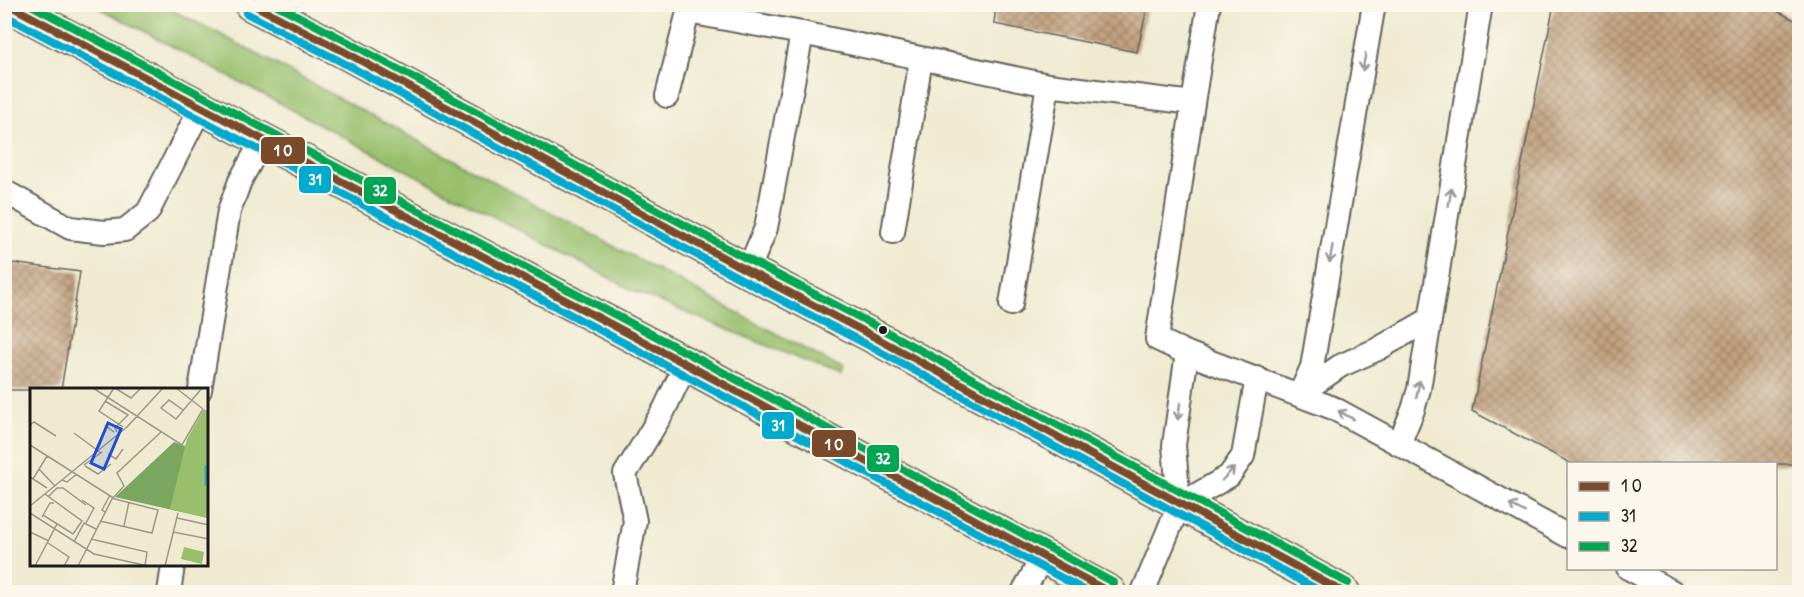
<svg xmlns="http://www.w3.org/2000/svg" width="1804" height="597" font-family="'Patrick Hand',sans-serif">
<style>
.grass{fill:#98c06c;stroke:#5a6e44;stroke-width:1.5}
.building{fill:url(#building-cross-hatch)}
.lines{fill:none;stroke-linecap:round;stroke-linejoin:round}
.service-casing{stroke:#66645b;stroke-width:26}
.secondary-casing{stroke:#66645b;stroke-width:36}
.service{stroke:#fff;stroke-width:22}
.secondary{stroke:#fee5c5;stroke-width:33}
.bus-1-casing{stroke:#fbf7ec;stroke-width:12}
.bus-2-casing{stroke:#fbf7ec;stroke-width:12}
.bus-3-casing{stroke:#fbf7ec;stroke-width:12}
.bus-1{stroke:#7a4b2a;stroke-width:8}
.bus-2{stroke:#00a9ce;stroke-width:8}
.bus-3{stroke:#00a651;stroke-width:8}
.oneway{stroke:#999}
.bus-dot{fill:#1c1c1c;stroke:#fbf7ec;stroke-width:2}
.inset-river{fill:none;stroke:#3dadb8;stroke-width:3}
.inset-road{fill:none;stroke:#9b9888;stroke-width:1.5}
.view{fill:#1d4ed8;fill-opacity:0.15;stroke:#1d4ed8;stroke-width:3}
.inset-edge{fill:none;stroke:#1c1c1c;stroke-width:3}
.line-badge{stroke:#fbf7ec;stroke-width:2}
.badge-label{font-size:16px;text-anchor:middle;font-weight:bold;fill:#fff}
</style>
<defs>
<pattern id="building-cross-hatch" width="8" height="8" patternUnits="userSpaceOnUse" patternTransform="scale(1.5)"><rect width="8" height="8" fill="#c1a17f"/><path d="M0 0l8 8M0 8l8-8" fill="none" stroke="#9c8267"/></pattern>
</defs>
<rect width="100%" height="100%" fill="#fbf7ec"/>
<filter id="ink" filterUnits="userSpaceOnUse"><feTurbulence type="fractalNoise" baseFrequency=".0167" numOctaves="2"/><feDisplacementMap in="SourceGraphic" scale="12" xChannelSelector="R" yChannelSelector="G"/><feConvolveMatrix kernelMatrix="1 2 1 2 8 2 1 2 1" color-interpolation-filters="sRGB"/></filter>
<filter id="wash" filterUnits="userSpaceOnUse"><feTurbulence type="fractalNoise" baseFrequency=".008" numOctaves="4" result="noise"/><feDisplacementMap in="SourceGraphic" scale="24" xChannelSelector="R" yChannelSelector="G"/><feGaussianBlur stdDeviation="1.35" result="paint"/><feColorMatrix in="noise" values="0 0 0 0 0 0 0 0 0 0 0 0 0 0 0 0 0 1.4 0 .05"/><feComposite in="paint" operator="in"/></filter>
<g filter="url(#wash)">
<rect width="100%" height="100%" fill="#efead0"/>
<polygon class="grass" points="94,5 162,5 216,32 844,370 841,376 636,292"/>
<g id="blocks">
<g class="building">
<polygon points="996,4 1148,4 1137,52 994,24"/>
<polygon points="1554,4 1764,4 1800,23 1800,464 1572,464 1472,411"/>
<polygon points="4,262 80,272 61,390 4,390"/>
</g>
</g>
</g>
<g filter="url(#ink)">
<use href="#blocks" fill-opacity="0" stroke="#66645b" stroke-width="1.5"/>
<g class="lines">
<g class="service-casing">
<g id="service">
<polyline points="802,33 1048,85 1193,103 1157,339 1187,353 1333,408 1568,536"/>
<polyline points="667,96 688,12 802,33 766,228 748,271"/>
<polyline points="1193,103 1209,4"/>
<polyline points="4,191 70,228 104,232 125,230 148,212 201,107"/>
<polyline points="893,232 921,59"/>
<polyline points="1011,304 1048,85"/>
<polyline points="200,390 229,211 240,181 263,139"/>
<polyline points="1301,393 1340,366 1378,349 1430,319"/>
<polyline points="1300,394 1312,367 1374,4"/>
<polyline points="1399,444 1413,410 1419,389 1481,4"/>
<polyline points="1179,505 1229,476 1243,456 1257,378"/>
<polyline points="1628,568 1673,592"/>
<polyline points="169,592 173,566"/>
<polyline points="622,592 635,521 625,474 664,410 686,364"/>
<polyline points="1023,592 1043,556"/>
<polyline points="1143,592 1179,505 1174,445 1187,353"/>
</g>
</g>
<g class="secondary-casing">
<g id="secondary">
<polyline points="6,4 686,364 1109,592"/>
<polyline points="251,4 343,51 748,271 869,334 1343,592"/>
</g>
</g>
<use href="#service" class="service"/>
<use href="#secondary" class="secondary"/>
<g class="bus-1-casing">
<g id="bus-1">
<polyline points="7,4 686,364 1109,592"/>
<polyline points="252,4 343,51 748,271 869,334 1343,592"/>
</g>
</g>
<g class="bus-2-casing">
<g id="bus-2">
<polyline points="246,13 338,60 743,280 864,343 1322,592"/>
<polyline points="4,15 681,373 1088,592"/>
</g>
</g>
<g class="bus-3-casing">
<g id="bus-3">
<polyline points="29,4 691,355 1114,583"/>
<polyline points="275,4 348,42 753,262 874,325 1348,583"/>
</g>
</g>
<use href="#bus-1" class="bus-1"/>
<use href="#bus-2" class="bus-2"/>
<use href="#bus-3" class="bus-3"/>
</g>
<defs><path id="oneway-shaft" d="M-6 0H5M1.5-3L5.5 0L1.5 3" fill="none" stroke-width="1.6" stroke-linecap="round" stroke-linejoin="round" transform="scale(1.5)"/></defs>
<g class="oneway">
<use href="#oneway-shaft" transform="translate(1364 62) rotate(100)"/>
<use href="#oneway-shaft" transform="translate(1450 197) rotate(-81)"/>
<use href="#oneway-shaft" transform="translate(1331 254) rotate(100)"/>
<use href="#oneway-shaft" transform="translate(1418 389) rotate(-79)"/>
<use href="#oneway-shaft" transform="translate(1179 411) rotate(98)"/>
<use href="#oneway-shaft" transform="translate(1346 415) rotate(-151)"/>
<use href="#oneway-shaft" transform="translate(1228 474) rotate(-46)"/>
<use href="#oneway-shaft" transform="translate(1517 508) rotate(-152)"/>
</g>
</g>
<circle class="bus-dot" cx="883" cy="330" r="5"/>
<g transform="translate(30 388)">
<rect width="178" height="178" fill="#efead0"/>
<path d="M 154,159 L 174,164 L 172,176 L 151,171 Z" fill="#98c06c"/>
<path d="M 174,22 L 179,53 L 178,130 L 85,109 L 144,54 L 155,58 Z" fill="#7aa660"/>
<path d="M 174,21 L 179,24 L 178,130 L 140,121 L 157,51 Z" fill="#98c06c"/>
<path class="inset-river" d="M 176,98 L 176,77"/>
<path class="inset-road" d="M 63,0 L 152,57 L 173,21M 84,0 L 69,23 L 93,39M 85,0 L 101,10 L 111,0M 146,0 L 173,21M 75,13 L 98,27 L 85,40 L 87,44M 153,22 L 139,12 L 131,20 L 146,31 L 172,0M 0,37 L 4,34 L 26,48M 44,45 L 71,65M 0,57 L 85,111 L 128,122 L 122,145 L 70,133M 69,59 L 76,38 L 84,44M 78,66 L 86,71 L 93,61M 54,77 L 72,64M 55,78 L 68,86 L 81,76M 9,81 L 25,98M 0,89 L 17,100M 3,91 L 17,68M 32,92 L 37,94 L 47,86M 18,109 L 27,100 L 33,100 L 56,117M 52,112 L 64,120 L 56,135M 0,118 L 97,39 L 133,0M 75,124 L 72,122 L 80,107M 0,125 L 64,166 L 118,178M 13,127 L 43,146 L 52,133 L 15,106M 12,129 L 20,115 L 24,115M 147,130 L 179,137M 94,138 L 99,114M 0,144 L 19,153M 143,144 L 179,151M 61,151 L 117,164 L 115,178M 44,154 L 54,135 L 66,141M 18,155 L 39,169 L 34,178M 5,178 L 27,136M 48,178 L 82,111 L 94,98 L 87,85 L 131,44M 135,178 L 148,125"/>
<path class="view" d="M 78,35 L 91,41 L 74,81 L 61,75 Z"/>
<rect width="178" height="178" class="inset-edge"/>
</g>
<g class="line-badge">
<rect x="260" y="136" width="46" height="29" rx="6" fill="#7a4b2a"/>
<rect x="298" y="165" width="34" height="29" rx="6" fill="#00a9ce"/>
<rect x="363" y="176" width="34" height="29" rx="6" fill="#00a651"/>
<rect x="761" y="411" width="34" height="29" rx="6" fill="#00a9ce"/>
<rect x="811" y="429" width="46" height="29" rx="6" fill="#7a4b2a"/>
<rect x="866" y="444" width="34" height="29" rx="6" fill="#00a651"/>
</g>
<g class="badge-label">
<text x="283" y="156">1 O</text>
<text x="315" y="185">31</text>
<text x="380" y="196">32</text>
<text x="778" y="431">31</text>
<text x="834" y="450">1 O</text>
<text x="883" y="464">32</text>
</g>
<rect width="1804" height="597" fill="none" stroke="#fbf7ec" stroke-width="24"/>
<rect x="1567" y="462" width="210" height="108" fill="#fbf7ec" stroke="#a29f99" stroke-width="1.5"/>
<rect x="1579" y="482" width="30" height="9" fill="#7a4b2a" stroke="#a29f99" stroke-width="1.5"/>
<text x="1621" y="492" font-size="18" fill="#1c1c1c">1 O</text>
<rect x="1579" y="512" width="30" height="9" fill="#00a9ce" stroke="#a29f99" stroke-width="1.5"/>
<text x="1621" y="522" font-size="18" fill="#1c1c1c">31</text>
<rect x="1579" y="542" width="30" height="9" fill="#00a651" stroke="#a29f99" stroke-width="1.5"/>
<text x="1621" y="552" font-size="18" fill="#1c1c1c">32</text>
</svg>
